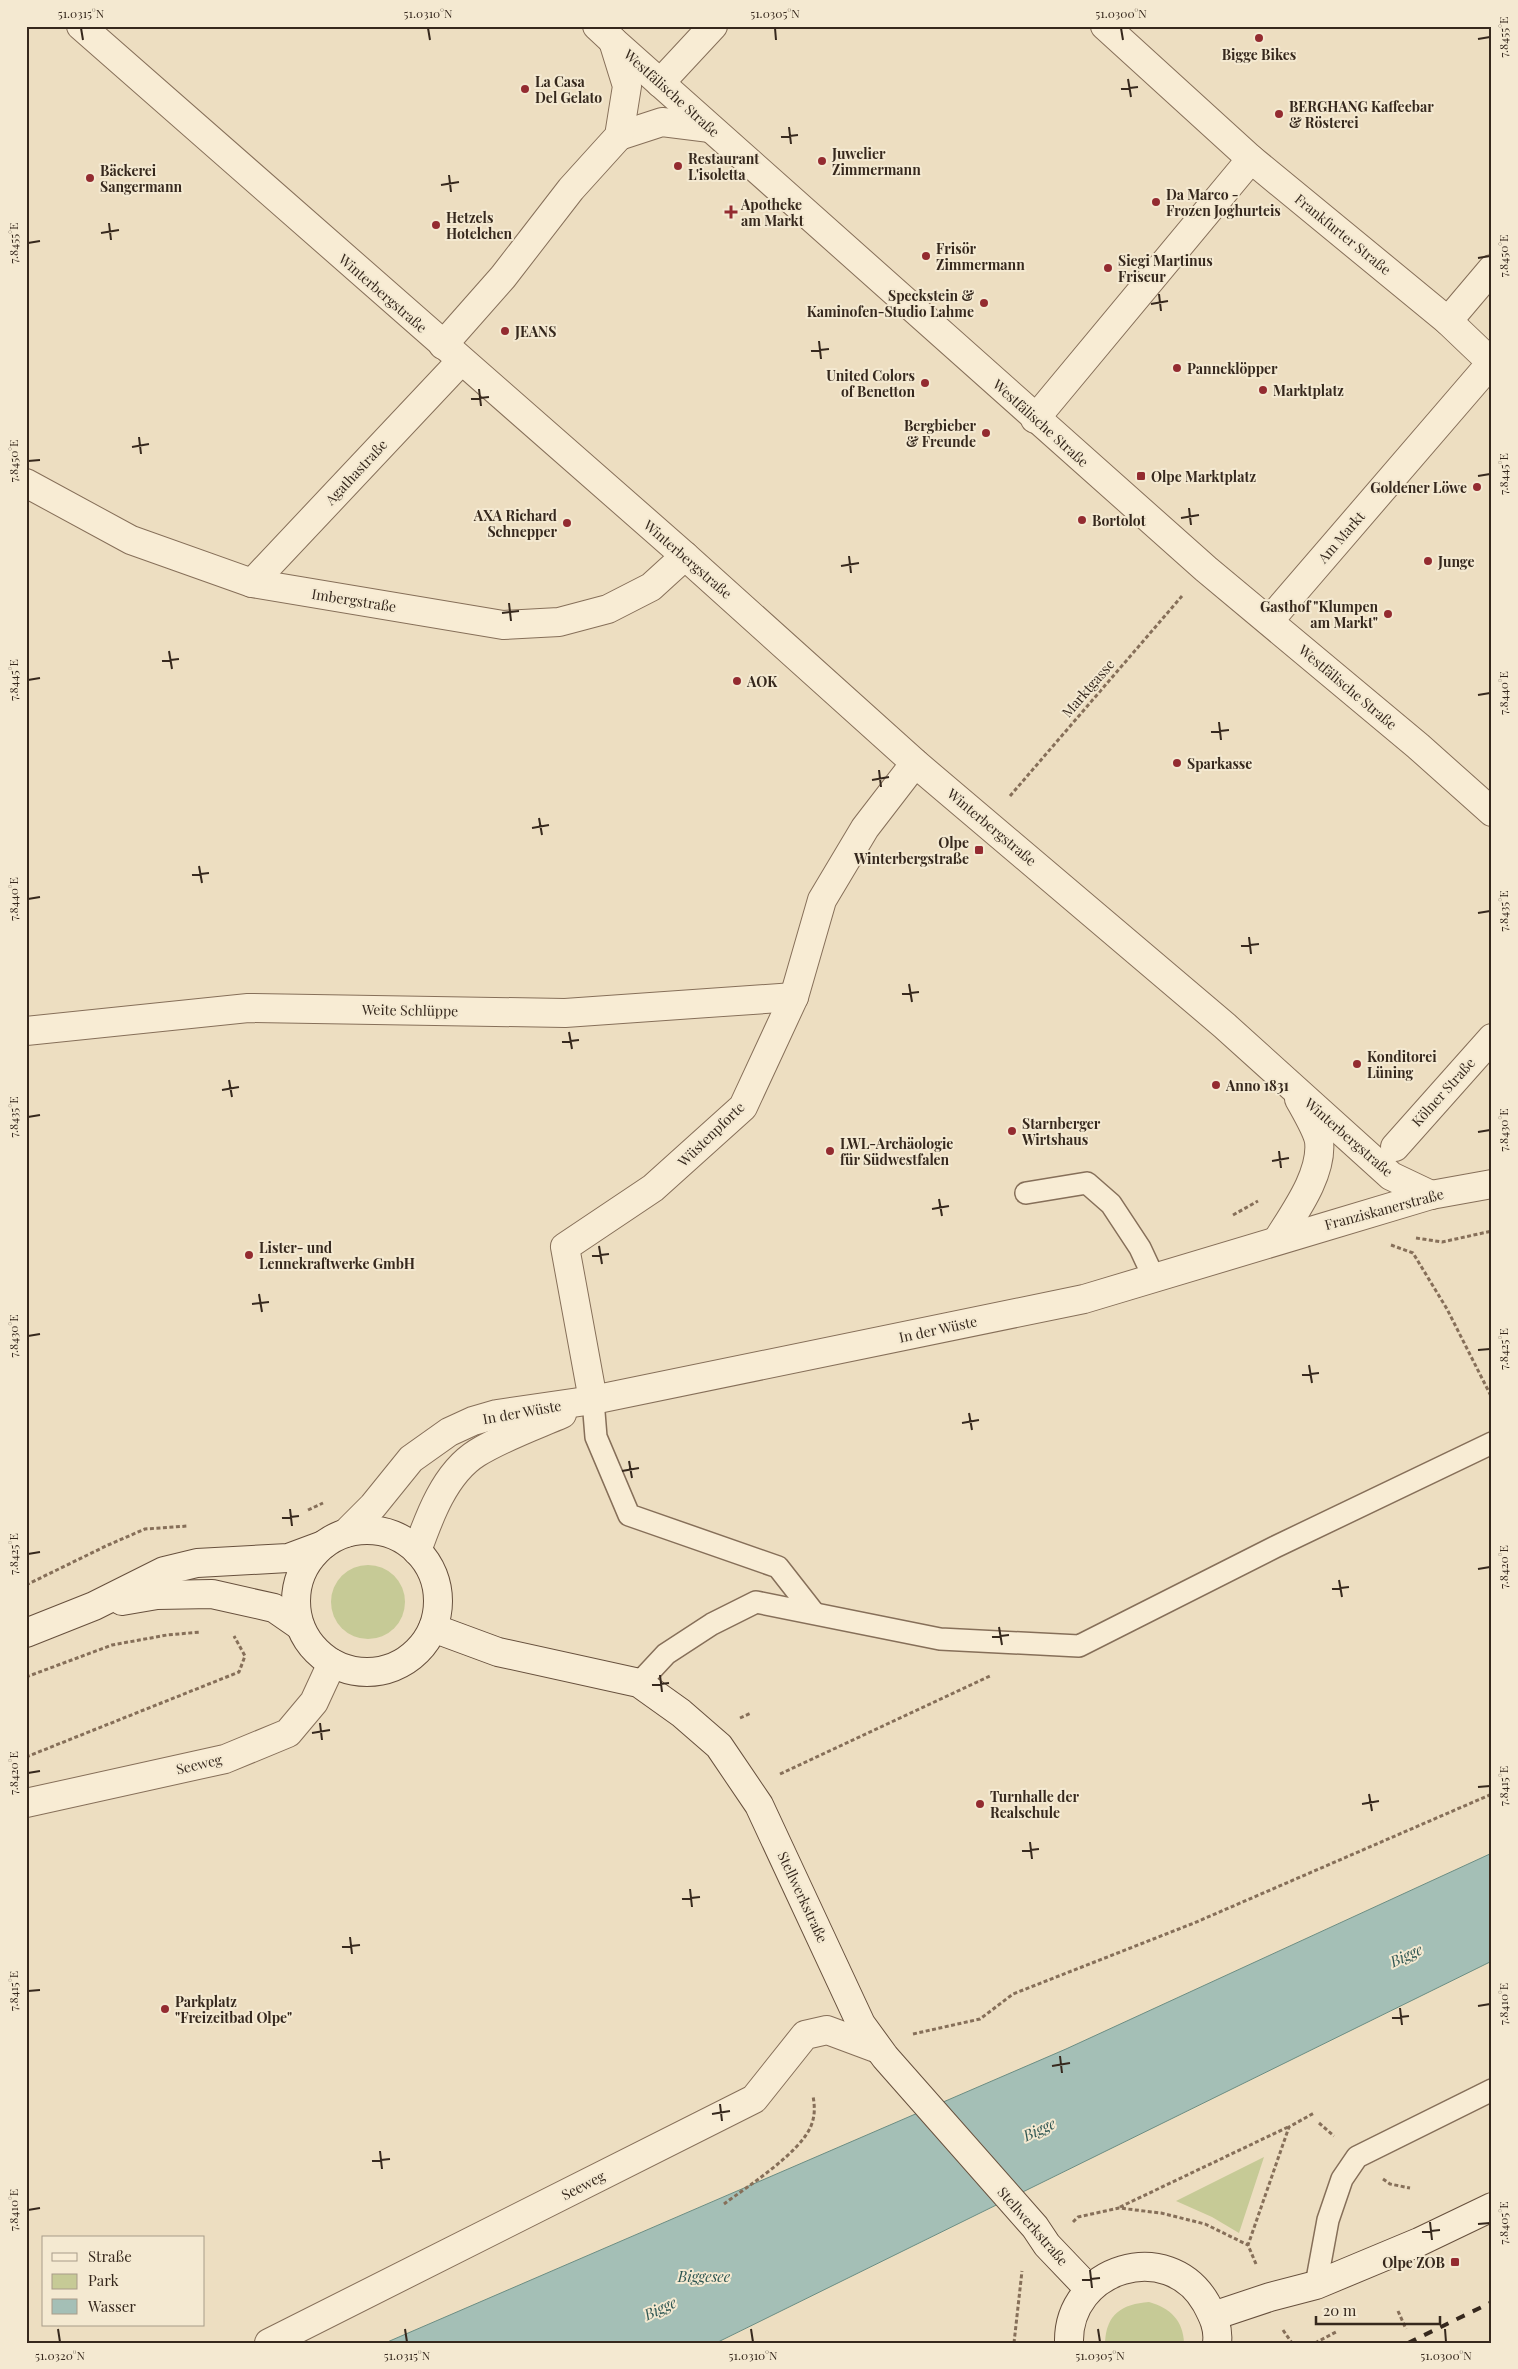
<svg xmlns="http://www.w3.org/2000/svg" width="1518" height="2369" font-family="'Playfair Display',serif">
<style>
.green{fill:#c6ca96}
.water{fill:#a4bfb6;stroke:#6b8d83}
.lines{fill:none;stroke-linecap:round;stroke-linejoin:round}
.service-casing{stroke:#866f59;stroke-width:24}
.pedestrian-casing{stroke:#866f59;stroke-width:30}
.minor-casing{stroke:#866f59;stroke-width:30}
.tertiary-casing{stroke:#866f59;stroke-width:30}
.secondary-casing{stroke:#67503d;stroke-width:30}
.path{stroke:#866f59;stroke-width:3;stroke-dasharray:4 2.5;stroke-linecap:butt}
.service{stroke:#f8ecd4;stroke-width:21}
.pedestrian{stroke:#f8ecd4;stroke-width:28}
.minor{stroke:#f8ecd4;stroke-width:28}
.tertiary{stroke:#f8ecd4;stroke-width:28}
.secondary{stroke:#f8ecd4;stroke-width:28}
.rail{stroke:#36281d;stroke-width:4;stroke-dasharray:9 9;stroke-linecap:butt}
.ticks{fill:none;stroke:#36281d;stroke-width:2}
.poi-dot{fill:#932b30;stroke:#f4e9d1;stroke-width:2}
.labels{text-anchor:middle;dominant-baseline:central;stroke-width:4;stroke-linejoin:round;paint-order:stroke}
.poi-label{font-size:14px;font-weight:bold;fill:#36281d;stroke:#f4e9d1;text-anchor:start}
.street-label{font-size:14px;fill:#36281d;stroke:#f4e9d1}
.water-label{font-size:15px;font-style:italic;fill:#2d5551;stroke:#f4e9d1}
.neatline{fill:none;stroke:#36281d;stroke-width:2}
.ticks-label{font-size:12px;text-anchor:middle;fill:#36281d}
</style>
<rect width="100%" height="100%" fill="#eddec1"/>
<g class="green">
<circle cx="368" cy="1602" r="37"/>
<polygon points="1264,2157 1239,2233 1212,2217 1176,2201"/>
<path d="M 1149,2302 C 1170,2308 1183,2320 1184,2343 L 1105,2343 C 1106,2314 1122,2304 1149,2302 Z"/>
</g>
<polygon class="water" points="1492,1853 1492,1961 716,2343 385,2343 1066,2049"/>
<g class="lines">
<g class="service-casing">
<g id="service">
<polyline points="1026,1193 1087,1183 1111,1204 1140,1248 1154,1278"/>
<polyline points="593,1400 596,1437 629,1515 778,1567 814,1613"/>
<polyline points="639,1683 666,1654 712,1624 756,1602 940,1639 1079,1646 1275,1547 1492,1443"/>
<polyline points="1316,2285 1328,2220 1342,2179 1357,2157 1492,2090"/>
</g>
</g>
<g class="pedestrian-casing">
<polyline id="pedestrian" points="1269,621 1491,363"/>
</g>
<g class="minor-casing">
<g id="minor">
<polyline points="81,26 685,556 915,763 1225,1026 1391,1176 1431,1195"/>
<polyline points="1105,26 1251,159 1448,321 1492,363"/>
<polyline points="612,40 1206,569 1418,746 1492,812"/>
<polyline points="660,83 713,26"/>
<polyline points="619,136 662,122 710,128"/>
<polyline points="1448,321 1492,269"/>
<polyline points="443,345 503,277 571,189 619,136 627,86 613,41"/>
<polyline points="1035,419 1251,159"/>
<polyline points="26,483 131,540 252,583 503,625 559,622 608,609 651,587 685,556"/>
<polyline points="252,583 461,361"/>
<polyline points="26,1031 248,1008 565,1013 794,997"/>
<polyline points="1395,1147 1492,1038"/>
<path d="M 1278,1239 C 1294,1213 1323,1174 1319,1141 C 1317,1130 1305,1110 1299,1099"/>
<polyline points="593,1400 565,1247 653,1188 743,1107 794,997 822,900 865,828 915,763"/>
<polyline points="26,1803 225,1759 288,1733 314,1702 332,1663"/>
<polyline points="269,2343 754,2099 805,2035 827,2030 878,2049"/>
</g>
</g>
<g class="tertiary-casing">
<g id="tertiary">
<polyline points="597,26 612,40"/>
<polyline points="346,1533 373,1506 411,1459 449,1432 473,1421 497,1414 593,1400 1084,1299 1431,1195 1492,1184"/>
<path d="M 417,1551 C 429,1517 445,1473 477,1453 C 503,1437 534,1426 562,1414"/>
</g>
</g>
<g class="secondary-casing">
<g id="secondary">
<circle cx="367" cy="1601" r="71"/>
<polyline points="122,1601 157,1595 212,1594 274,1608 300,1626"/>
<polyline points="433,1628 498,1652 639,1683 681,1713 719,1746 759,1805 861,2024 885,2057 1035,2227 1047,2245 1089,2289"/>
<polyline points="26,1633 94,1606 164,1571 197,1563 288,1558 323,1545"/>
<polyline points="1213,2316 1270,2297 1316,2285 1419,2242 1492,2207"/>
<path d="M 1069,2343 C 1067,2268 1168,2237 1206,2303 C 1213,2316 1219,2328 1217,2343"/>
</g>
</g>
<g class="path">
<polyline points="1010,796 1182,596"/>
<polyline points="1233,1215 1258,1201"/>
<polyline points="1416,1238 1442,1242 1492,1231"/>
<polyline points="1391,1245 1413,1253 1447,1309 1492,1398"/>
<polyline points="308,1510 323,1503"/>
<polyline points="26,1585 108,1545 145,1529 188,1526"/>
<polyline points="26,1677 112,1645 167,1635 201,1632"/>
<polyline points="740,1718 751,1713"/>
<polyline points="26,1757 239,1672 245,1656 234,1636"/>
<polyline points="780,1774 992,1675"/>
<polyline points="913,2034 980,2019 1013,1994 1194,1923 1492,1794"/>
<polyline points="1319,2123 1334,2136"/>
<polyline points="1383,2179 1390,2184 1410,2188"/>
<path d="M 724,2204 C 748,2186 800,2153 811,2126 C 815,2116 815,2107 813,2096"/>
<polyline points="1120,2207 1288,2127"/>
<polyline points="1073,2222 1078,2217 1119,2208 1161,2213 1205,2224 1248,2245"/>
<polyline points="1256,2264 1248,2245 1289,2127 1314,2113"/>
<polyline points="1398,2311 1406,2329"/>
<polyline points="1283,2330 1292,2343"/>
<polyline points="1014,2343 1022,2271"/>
<polyline points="1315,2343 1336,2332"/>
</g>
<use href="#service" class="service"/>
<use href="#pedestrian" class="pedestrian"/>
<use href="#minor" class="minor"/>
<use href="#tertiary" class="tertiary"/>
<use href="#secondary" class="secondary"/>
<polyline class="rail" points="1408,2343 1492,2302"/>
</g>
<path class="ticks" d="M 81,28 L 83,40M 428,28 L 430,40M 775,28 L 776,40M 1121,28 L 1123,40M 1478,39 L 1490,37M 1128,79 L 1131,97M 1121,89 L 1138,87M 789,127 L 791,144M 781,137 L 798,135M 449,175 L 451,192M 441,185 L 459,182M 109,223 L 111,240M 101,233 L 119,230M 28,243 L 40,241M 1478,258 L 1490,256M 1159,294 L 1161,311M 1151,304 L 1168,301M 819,341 L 821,359M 811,351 L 829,349M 479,389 L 481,406M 471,399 L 489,397M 139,437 L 141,454M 132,447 L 149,444M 28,461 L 40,460M 1478,476 L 1490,474M 1189,508 L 1191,525M 1181,518 L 1199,515M 849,556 L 851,573M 841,566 L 859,563M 509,603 L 511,621M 502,613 L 519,611M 169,651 L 172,669M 162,661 L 179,659M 28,680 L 40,678M 1478,695 L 1490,693M 1219,722 L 1221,740M 1211,732 L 1229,730M 879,770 L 881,787M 872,780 L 889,777M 539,818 L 542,835M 532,828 L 549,825M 199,866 L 202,883M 192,875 L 209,873M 28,899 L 40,897M 1478,913 L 1490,911M 1249,937 L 1251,954M 1241,946 L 1259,944M 909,984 L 912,1002M 902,994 L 919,992M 569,1032 L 572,1049M 562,1042 L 579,1040M 229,1080 L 232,1097M 222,1090 L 239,1087M 28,1117 L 40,1115M 1478,1132 L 1490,1130M 1279,1151 L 1281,1168M 1272,1161 L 1289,1158M 939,1199 L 942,1216M 932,1209 L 949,1206M 599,1246 L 602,1264M 592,1256 L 609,1254M 259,1294 L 262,1312M 252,1304 L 269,1302M 28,1336 L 40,1334M 1478,1350 L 1490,1349M 1309,1365 L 1312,1383M 1302,1375 L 1319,1373M 969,1413 L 972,1430M 962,1423 L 979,1420M 629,1461 L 632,1478M 622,1471 L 639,1468M 290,1509 L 292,1526M 282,1518 L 299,1516M 28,1554 L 40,1552M 1478,1569 L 1490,1567M 1339,1580 L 1342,1597M 1332,1589 L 1349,1587M 999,1627 L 1002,1645M 992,1637 L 1009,1635M 660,1675 L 662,1692M 652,1685 L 669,1683M 320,1723 L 322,1740M 312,1733 L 330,1730M 28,1773 L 40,1771M 1478,1787 L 1490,1786M 1369,1794 L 1372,1811M 1362,1804 L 1379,1801M 1030,1842 L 1032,1859M 1022,1851 L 1039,1849M 690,1889 L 692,1907M 682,1899 L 700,1897M 350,1937 L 352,1954M 342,1947 L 360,1945M 28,1991 L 40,1990M 1478,2006 L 1490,2004M 1400,2008 L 1402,2025M 1392,2018 L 1409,2016M 1060,2056 L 1062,2073M 1052,2066 L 1070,2063M 720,2104 L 722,2121M 712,2114 L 730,2111M 380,2151 L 382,2169M 372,2161 L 390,2159M 28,2210 L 40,2208M 1430,2222 L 1432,2240M 1478,2224 L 1490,2223M 1422,2232 L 1440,2230M 1090,2270 L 1092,2288M 1082,2280 L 1100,2278M 58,2329 L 60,2342M 405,2329 L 407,2342M 751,2329 L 753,2342M 1098,2329 L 1100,2342M 1445,2329 L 1446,2342"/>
<g class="poi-dot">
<circle cx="1259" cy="38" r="5"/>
<circle cx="525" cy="89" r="5"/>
<circle cx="1279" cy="114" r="5"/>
<circle cx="822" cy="161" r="5"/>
<circle cx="678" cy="166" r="5"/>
<circle cx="90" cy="178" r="5"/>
<circle cx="1156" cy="202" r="5"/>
<path d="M728.5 204.5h5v5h5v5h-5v5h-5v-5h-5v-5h5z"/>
<circle cx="436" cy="225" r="5"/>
<circle cx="926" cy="256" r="5"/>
<circle cx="1108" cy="268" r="5"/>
<circle cx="984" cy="303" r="5"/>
<circle cx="505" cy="331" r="5"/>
<circle cx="1177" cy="368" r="5"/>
<circle cx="925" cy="383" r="5"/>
<circle cx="1263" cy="390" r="5"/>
<circle cx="986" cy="433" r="5"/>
<rect x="1136" y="471" width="10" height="10" rx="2.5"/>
<circle cx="1477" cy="487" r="5"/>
<circle cx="1082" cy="520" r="5"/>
<circle cx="567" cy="523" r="5"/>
<circle cx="1428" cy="561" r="5"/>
<circle cx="1388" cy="614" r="5"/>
<circle cx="737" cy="681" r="5"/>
<circle cx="1177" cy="763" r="5"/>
<rect x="974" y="845" width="10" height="10" rx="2.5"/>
<circle cx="1357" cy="1064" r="5"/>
<circle cx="1216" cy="1085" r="5"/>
<circle cx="1012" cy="1131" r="5"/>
<circle cx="830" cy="1151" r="5"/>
<circle cx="249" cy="1255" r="5"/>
<circle cx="980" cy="1804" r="5"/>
<circle cx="165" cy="2009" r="5"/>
<rect x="1450" y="2257" width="10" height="10" rx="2.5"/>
</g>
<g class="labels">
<g class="poi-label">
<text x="1259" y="54" text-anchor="middle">Bigge Bikes</text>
<text x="535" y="81">La Casa<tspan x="535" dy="16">Del Gelato</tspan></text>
<text x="1289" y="106">BERGHANG Kaffeebar<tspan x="1289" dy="16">&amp; Rösterei</tspan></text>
<text x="832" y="153">Juwelier<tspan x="832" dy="16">Zimmermann</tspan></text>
<text x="688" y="158">Restaurant<tspan x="688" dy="16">L'isoletta</tspan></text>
<text x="100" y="170">Bäckerei<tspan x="100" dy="16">Sangermann</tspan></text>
<text x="1166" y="194">Da Marco -<tspan x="1166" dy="16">Frozen Joghurteis</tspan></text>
<text x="741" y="204">Apotheke<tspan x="741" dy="16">am Markt</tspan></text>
<text x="446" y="217">Hetzels<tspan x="446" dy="16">Hotelchen</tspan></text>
<text x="936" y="248">Frisör<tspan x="936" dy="16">Zimmermann</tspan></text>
<text x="1118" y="260">Siegi Martinus<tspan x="1118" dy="16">Friseur</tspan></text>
<text x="974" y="295" text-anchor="end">Speckstein &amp;<tspan x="974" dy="16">Kaminofen-Studio Lahme</tspan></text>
<text x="515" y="331">JEANS</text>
<text x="1187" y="368">Panneklöpper</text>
<text x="915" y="375" text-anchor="end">United Colors<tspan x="915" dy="16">of Benetton</tspan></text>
<text x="1273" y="390">Marktplatz</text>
<text x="976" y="425" text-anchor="end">Bergbieber<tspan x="976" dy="16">&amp; Freunde</tspan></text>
<text x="1151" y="476">Olpe Marktplatz</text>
<text x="1467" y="487" text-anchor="end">Goldener Löwe</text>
<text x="557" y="515" text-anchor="end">AXA Richard<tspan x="557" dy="16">Schnepper</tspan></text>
<text x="1092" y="520">Bortolot</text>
<text x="1438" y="561">Junge</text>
<text x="1378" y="606" text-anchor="end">Gasthof "Klumpen<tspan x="1378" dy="16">am Markt"</tspan></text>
<text x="747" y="681">AOK</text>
<text x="1187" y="763">Sparkasse</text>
<text x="969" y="842" text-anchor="end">Olpe<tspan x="969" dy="16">Winterbergstraße</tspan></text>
<text x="1367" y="1056">Konditorei<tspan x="1367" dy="16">Lüning</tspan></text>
<text x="1226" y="1085">Anno 1831</text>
<text x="1022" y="1123">Starnberger<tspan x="1022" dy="16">Wirtshaus</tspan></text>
<text x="840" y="1143">LWL-Archäologie<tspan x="840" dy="16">für Südwestfalen</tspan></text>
<text x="259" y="1247">Lister- und<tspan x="259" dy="16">Lennekraftwerke GmbH</tspan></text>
<text x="990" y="1796">Turnhalle der<tspan x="990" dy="16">Realschule</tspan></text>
<text x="175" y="2001">Parkplatz<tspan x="175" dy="16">"Freizeitbad Olpe"</tspan></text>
<text x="1445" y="2262" text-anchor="end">Olpe ZOB</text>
</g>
<g class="street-label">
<text transform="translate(672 93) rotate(42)">Westfälische Straße</text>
<text transform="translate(1343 234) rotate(39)">Frankfurter Straße</text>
<text transform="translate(383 293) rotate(41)">Winterbergstraße</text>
<text transform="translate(1041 423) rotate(42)">Westfälische Straße</text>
<text transform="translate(356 472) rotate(-47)">Agathastraße</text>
<text transform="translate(1341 537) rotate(-49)">Am Markt</text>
<text transform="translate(688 559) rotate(41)">Winterbergstraße</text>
<text transform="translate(354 600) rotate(9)">Imbergstraße</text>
<text transform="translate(1348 687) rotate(40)">Westfälische Straße</text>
<text transform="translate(1088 688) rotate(-49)">Marktgasse</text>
<text transform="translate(992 827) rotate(40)">Winterbergstraße</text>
<text transform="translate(410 1010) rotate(1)">Weite Schlüppe</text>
<text transform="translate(1443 1092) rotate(-48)">Kölner Straße</text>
<text transform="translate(711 1134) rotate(-44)">Wüstenpforte</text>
<text transform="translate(1349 1137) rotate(41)">Winterbergstraße</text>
<text transform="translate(1384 1209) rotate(-15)">Franziskanerstraße</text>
<text transform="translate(938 1329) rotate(-12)">In der Wüste</text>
<text transform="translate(522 1412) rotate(-10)">In der Wüste</text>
<text transform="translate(199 1764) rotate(-13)">Seeweg</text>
<text transform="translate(803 1897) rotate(65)">Stellwerkstraße</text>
<text transform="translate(583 2185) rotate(-27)">Seeweg</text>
<text transform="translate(1033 2226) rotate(49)">Stellwerkstraße</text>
</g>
<g class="water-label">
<text transform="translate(1406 1955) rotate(-25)">Bigge</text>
<text transform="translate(1039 2129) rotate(-25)">Bigge</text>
<text x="704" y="2276">Biggesee</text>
<text transform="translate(660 2308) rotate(-25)">Bigge</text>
</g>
</g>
<rect width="1518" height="2369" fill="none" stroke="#f4e9d1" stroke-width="55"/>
<rect x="42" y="2236" width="162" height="90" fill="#f4e9d1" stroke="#a89c89"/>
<rect x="52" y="2253" width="25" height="8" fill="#f8ecd4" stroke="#a89c89"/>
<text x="88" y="2262" font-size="15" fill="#36281d">Straße</text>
<rect x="52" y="2274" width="25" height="15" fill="#c6ca96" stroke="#a89c89"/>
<text x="88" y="2286" font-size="15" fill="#36281d">Park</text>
<rect x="52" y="2299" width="25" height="15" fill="#a4bfb6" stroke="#a89c89"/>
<text x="88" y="2312" font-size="15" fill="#36281d">Wasser</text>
<path d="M1316 2316v8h124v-8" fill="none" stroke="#36281d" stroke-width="2.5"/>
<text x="1323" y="2316" font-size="15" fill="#36281d" stroke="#f4e9d1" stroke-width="4" paint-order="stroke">20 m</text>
<rect x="28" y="28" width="1462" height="2314" class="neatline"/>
<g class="ticks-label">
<text x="81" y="18">51.0315°N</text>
<text x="428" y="18">51.0310°N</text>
<text x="775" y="18">51.0305°N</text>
<text x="1121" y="18">51.0300°N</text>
<text transform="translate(1504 37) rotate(-90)" y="4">7.8455°E</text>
<text transform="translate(14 243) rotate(-90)" y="4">7.8455°E</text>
<text transform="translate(1504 256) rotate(-90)" y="4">7.8450°E</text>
<text transform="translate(14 461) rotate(-90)" y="4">7.8450°E</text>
<text transform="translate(1504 474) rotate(-90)" y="4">7.8445°E</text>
<text transform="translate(14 680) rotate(-90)" y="4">7.8445°E</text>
<text transform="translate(1504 693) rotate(-90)" y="4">7.8440°E</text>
<text transform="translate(14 899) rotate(-90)" y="4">7.8440°E</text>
<text transform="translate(1504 911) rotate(-90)" y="4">7.8435°E</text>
<text transform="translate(14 1117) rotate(-90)" y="4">7.8435°E</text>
<text transform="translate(1504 1130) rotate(-90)" y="4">7.8430°E</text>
<text transform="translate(14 1336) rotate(-90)" y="4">7.8430°E</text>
<text transform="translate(1504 1349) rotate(-90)" y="4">7.8425°E</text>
<text transform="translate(14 1554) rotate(-90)" y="4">7.8425°E</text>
<text transform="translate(1504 1567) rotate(-90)" y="4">7.8420°E</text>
<text transform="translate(14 1773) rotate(-90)" y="4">7.8420°E</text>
<text transform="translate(1504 1786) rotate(-90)" y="4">7.8415°E</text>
<text transform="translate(14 1991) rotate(-90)" y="4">7.8415°E</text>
<text transform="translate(1504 2004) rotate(-90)" y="4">7.8410°E</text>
<text transform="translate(14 2210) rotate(-90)" y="4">7.8410°E</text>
<text transform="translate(1504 2223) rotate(-90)" y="4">7.8405°E</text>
<text x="60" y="2360">51.0320°N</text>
<text x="407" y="2360">51.0315°N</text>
<text x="753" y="2360">51.0310°N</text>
<text x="1100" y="2360">51.0305°N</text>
<text x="1446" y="2360">51.0300°N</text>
</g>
</svg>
